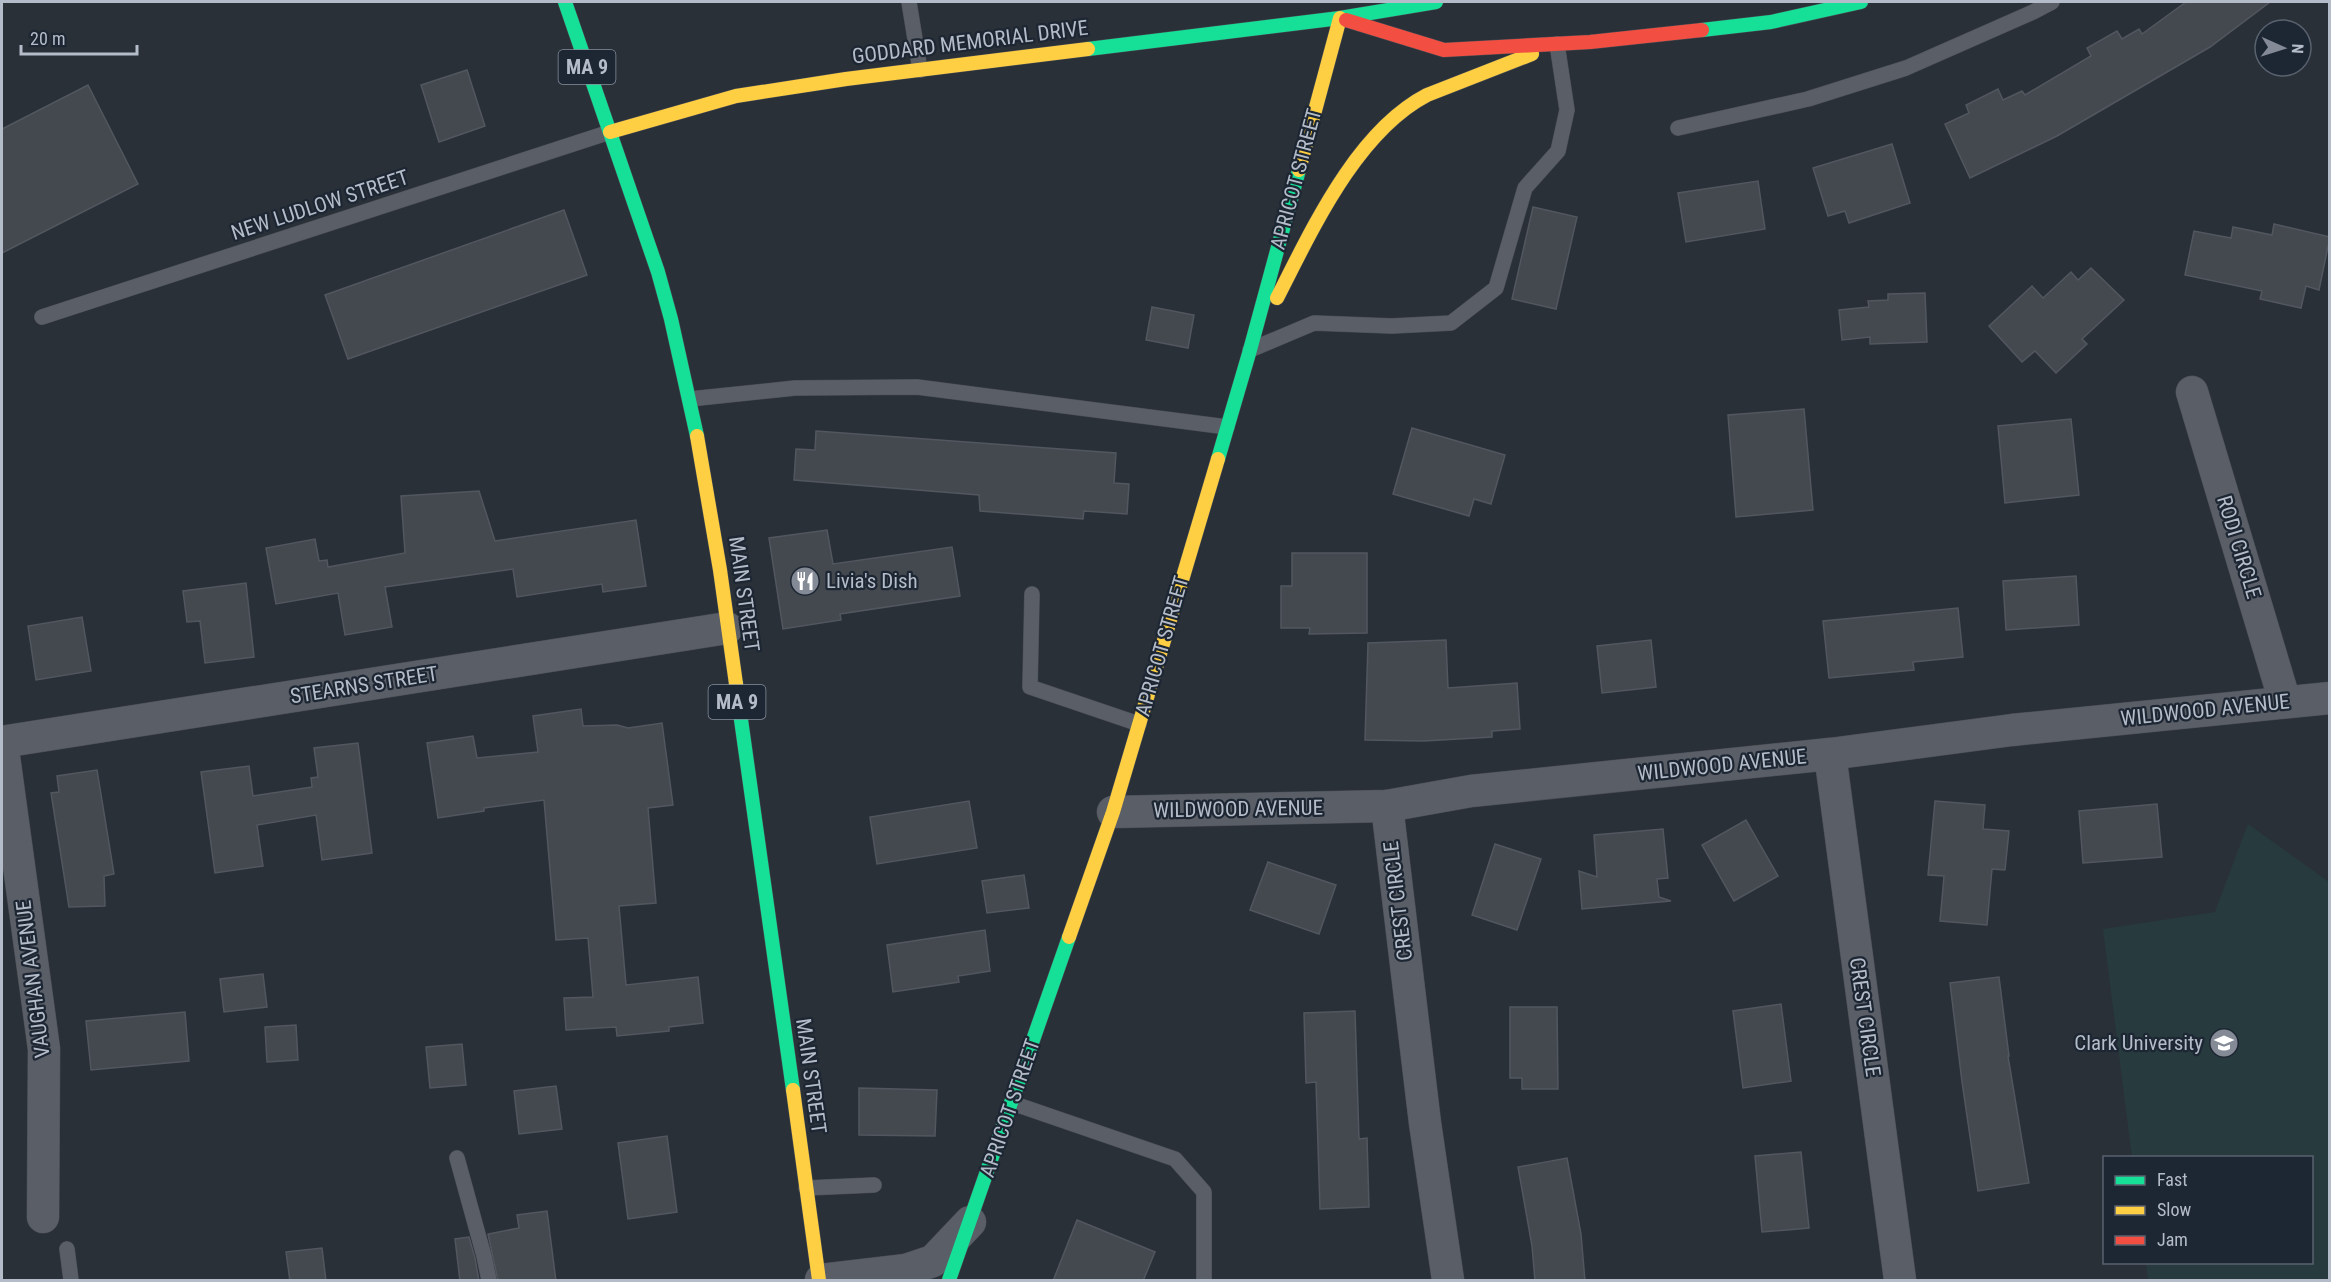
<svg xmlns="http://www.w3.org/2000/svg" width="2331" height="1282" font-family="'Roboto Condensed',sans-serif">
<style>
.green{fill:#273a3e}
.building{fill:#444950;stroke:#52575f;stroke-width:1.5}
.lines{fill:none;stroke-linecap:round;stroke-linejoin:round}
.lane-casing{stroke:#484c53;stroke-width:16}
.street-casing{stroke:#484c53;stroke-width:33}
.fast-casing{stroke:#484c53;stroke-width:15}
.slow-casing{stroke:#484c53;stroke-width:15}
.jam-casing{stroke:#484c53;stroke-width:15}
.lane{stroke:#5a5e66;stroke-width:15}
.street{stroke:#5a5e66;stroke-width:32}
.fast{stroke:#16e098;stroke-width:14}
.slow{stroke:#ffcf43;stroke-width:14}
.jam{stroke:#f24e42;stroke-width:14}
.labels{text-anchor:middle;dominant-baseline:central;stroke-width:4.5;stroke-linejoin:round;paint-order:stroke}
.shield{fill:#1d2633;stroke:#878f9c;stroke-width:1.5}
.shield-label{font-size:20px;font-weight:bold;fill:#b4bcc9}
.street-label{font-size:21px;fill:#b4bcc9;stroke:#1d2633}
.poi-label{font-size:21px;fill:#b4bcc9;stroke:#1d2633;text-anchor:start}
</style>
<rect width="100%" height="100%" fill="#2a3038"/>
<polygon class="green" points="2248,824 2329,882 2329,1280 2148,1280 2146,1263 2312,1262 2312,1158 2132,1157 2103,929 2215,912"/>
<g class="building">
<polygon points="2186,2 2270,2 2210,47 2057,136 1970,178 1945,124 1969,113 1966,105 1998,89 2003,100 2022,91 2025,95 2091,56 2087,48 2117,31 2122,39 2139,29 2142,34"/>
<polygon points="467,70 485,126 439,142 421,85"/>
<polygon points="88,85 138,184 2,253 2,129"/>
<polygon points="1892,144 1910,203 1849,223 1845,211 1828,216 1813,168"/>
<polygon points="1758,181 1765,229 1686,242 1678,193"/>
<polygon points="1533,207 1577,217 1556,309 1512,299"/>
<polygon points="564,210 587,275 348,359 325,295"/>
<polygon points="2274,224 2330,237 2319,290 2306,286 2301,308 2260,299 2262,291 2185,275 2194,231 2231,238 2233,227 2272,235"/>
<polygon points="2091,268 2124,300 2082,339 2087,344 2056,373 2035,351 2022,362 1989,326 2032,286 2043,298 2071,272 2078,280"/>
<polygon points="1925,293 1927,342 1870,344 1870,337 1842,340 1839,310 1869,307 1868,301 1888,300 1888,294"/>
<polygon points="1152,307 1194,315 1188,348 1146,340"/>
<polygon points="1804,409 1813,510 1736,517 1728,415"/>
<polygon points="2071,419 2079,495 2005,503 1998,426"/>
<polygon points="1412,428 1505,455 1491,504 1474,499 1469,516 1393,494"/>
<polygon points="816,431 1116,453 1114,483 1129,484 1127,514 1084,511 1083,519 980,511 979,495 794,480 796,449 815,450"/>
<polygon points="479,491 495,541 636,520 646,586 603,592 602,584 517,597 513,569 385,587 392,627 345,635 338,593 276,604 266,548 315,539 319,561 327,560 328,567 405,553 401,496"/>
<polygon points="827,530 833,564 952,547 960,596 840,614 841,620 783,629 769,538"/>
<polygon points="1292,553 1367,553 1367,633 1309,634 1310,628 1281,628 1281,586 1292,586"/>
<polygon points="2076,576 2079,625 2006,630 2003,581"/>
<polygon points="246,583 254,657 205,663 200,621 187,622 183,591"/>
<polygon points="1958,608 1963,657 1913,662 1914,670 1829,678 1823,621"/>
<polygon points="82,617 91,671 36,680 28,626"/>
<polygon points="1446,640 1448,688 1517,683 1520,729 1492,731 1492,737 1424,741 1365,740 1368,643"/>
<polygon points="1651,640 1656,687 1602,693 1597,646"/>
<polygon points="581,709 583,726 617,725 628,728 662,723 673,805 648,808 656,903 619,906 626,985 698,977 703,1023 669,1027 669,1031 617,1036 616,1027 566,1030 564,998 593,997 588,938 556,940 544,800 484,808 484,811 438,818 427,743 473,736 477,758 538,752 533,716"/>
<polygon points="358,743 372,853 322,860 316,815 257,825 263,866 215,873 201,772 249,766 253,796 312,787 311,778 318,777 314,748"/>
<polygon points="97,770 114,874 104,876 105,906 69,907 51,793 59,792 57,776"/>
<polygon points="969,801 977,848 877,864 870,817"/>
<polygon points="1935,801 1985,805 1983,829 2009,831 2005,870 1992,869 1987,925 1940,921 1944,876 1928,875"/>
<polygon points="2157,804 2162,857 2083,863 2079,811"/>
<polygon points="1746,820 1778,876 1734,901 1702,845"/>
<polygon points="1663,829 1668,878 1657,879 1659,897 1671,901 1582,909 1579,871 1597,877 1594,835"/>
<polygon points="1495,844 1541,859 1517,930 1472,915"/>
<polygon points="1268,862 1336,885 1319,934 1250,910"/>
<polygon points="1024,875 1029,908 987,913 982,881"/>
<polygon points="985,930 990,971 958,976 959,982 893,992 887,945"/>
<polygon points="263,974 267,1007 224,1012 220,979"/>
<polygon points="1999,977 2009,1056 2008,1056 2029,1183 1978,1191 1962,1082 1950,983"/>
<polygon points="1781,1004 1791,1081 1743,1088 1733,1011"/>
<polygon points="1510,1007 1557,1007 1558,1089 1522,1089 1522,1078 1510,1078"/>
<polygon points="1355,1011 1359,1139 1367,1138 1369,1207 1320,1209 1316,1082 1306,1083 1304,1013"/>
<polygon points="185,1012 189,1061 91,1070 86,1021"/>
<polygon points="296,1025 298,1060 267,1062 265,1027"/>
<polygon points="462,1044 466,1085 430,1088 426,1047"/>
<polygon points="556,1086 562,1129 519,1134 514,1091"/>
<polygon points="859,1088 937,1090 935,1136 859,1135"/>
<polygon points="667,1136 677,1212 628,1219 618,1143"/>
<polygon points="1801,1152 1809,1228 1762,1232 1755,1156"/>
<polygon points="1567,1158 1581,1234 1585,1281 1535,1281 1532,1246 1518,1167"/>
<polygon points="547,1211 556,1281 498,1281 488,1234 519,1228 517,1215"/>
<polygon points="1077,1220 1155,1252 1143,1281 1053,1281"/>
<polygon points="469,1237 475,1258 479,1281 460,1281 455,1239"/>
<polygon points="322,1248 326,1281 290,1281 286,1252"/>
</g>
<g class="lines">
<g class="lane-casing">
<g id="lane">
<polyline points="909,2 920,70"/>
<polyline points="1678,128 1808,99 1906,68 2033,12 2052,2"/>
<polyline points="42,317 610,132"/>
<polyline points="1250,350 1314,323 1392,326 1451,323 1496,288 1525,188 1558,151 1567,110 1557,44"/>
<polyline points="690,399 795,388 917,387 1227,427"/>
<polyline points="1032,594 1030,687 1139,724"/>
<polyline points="1012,1103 1175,1159 1204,1192 1204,1280"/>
<polyline points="457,1158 484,1256 489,1280"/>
<polyline points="806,1188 874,1185"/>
<polyline points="67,1249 71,1280"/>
</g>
</g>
<g class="street-casing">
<g id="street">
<polyline points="2192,392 2285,702"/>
<polyline points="2,742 727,628"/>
<polyline points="2,742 44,1049 43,1217"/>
<polyline points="1830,754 1900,1280"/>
<polyline points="1387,806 1425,1123 1448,1280"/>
<polyline points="1113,812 1387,806 1471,791 1830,754 2012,730 2330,698"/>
<polyline points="821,1280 906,1270 933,1261 970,1222"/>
</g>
</g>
<g class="fast-casing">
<g id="fast">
<polyline points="565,2 658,272 671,319 697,436"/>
<polyline points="1702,30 1771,22 1861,2"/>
<polyline points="1088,49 1340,18 1436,2"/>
<polyline points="1218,459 1250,350 1299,170"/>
<polyline points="736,684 793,1090"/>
<polyline points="949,1280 1069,937"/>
</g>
</g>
<g class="slow-casing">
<g id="slow">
<polyline points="610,132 736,96 846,79 1088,49"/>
<polyline points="1299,170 1340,18"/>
<path d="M 1277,298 C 1312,230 1356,132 1427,95 L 1532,54"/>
<polyline points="697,436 720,570 736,684"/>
<polyline points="1069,937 1113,812 1218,459"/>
<polyline points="793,1090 819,1280"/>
</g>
</g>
<g class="jam-casing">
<polyline id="jam" points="1346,20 1444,50 1590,42 1702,30"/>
</g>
<use href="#lane" class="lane"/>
<use href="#street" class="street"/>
<use href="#fast" class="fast"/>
<use href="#slow" class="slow"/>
<use href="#jam" class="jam"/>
</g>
<defs>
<g id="restaurant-disc" transform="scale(1.5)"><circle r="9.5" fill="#848b96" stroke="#1d2633"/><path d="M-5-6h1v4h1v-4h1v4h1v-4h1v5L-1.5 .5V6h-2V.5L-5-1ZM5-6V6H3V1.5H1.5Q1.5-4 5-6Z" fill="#fff"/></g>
<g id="university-disc" transform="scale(1.5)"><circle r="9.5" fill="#848b96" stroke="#1d2633"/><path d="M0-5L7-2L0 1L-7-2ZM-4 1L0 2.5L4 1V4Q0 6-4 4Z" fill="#fff"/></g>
</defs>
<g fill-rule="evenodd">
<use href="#restaurant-disc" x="805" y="581"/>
<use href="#university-disc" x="2224" y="1043"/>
</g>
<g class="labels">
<g class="shield">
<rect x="558.5" y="50" width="57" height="34" rx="4.5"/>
<rect x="708.5" y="685" width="57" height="34" rx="4.5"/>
</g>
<g class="shield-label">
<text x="587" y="67">MA 9</text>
<text x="737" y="702">MA 9</text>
</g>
<g class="street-label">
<text transform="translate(970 42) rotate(-7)">GODDARD MEMORIAL DRIVE</text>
<text transform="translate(1296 179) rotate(-75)">APRICOT STREET</text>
<text transform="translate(320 205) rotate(-18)">NEW LUDLOW STREET</text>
<text transform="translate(2239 547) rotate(73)">RODI CIRCLE</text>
<text transform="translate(744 594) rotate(82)">MAIN STREET</text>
<text transform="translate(1162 646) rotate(-74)">APRICOT STREET</text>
<text transform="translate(364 685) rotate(-9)">STEARNS STREET</text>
<text transform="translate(2205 710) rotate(-6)">WILDWOOD AVENUE</text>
<text transform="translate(1722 765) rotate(-6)">WILDWOOD AVENUE</text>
<text transform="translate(1238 809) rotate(-1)">WILDWOOD AVENUE</text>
<text transform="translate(1398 901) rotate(-97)">CREST CIRCLE</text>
<text transform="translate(33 979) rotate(-97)">VAUGHAN AVENUE</text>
<text transform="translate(1865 1017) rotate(82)">CREST CIRCLE</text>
<text transform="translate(811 1076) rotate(82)">MAIN STREET</text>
<text transform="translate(1010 1108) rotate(-71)">APRICOT STREET</text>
</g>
<g class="poi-label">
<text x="826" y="581">Livia's Dish</text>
<text x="2203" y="1043" text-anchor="end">Clark University</text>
</g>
</g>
<rect width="2331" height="1282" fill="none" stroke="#b4bcc9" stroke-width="6"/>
<rect x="2103" y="1156" width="210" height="108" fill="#1d2633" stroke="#59626f" stroke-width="1.5"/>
<rect x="2115" y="1176" width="30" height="9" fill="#16e098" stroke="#59626f" stroke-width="1.5"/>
<text x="2157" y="1186" font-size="18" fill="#b4bcc9">Fast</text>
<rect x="2115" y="1206" width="30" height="9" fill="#ffcf43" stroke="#59626f" stroke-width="1.5"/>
<text x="2157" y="1216" font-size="18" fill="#b4bcc9">Slow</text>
<rect x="2115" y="1236" width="30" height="9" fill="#f24e42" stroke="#59626f" stroke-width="1.5"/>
<text x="2157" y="1246" font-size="18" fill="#b4bcc9">Jam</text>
<g transform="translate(2283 48) rotate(93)"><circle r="28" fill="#1d2633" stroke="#59626f" stroke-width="1.5"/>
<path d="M0-4.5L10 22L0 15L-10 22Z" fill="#848b96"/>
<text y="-9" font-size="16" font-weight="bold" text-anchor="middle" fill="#b4bcc9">N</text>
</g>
<path d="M21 45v9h116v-9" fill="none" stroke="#b4bcc9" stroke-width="3"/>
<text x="30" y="45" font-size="18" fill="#b4bcc9" stroke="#1d2633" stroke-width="4.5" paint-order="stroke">20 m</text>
</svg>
